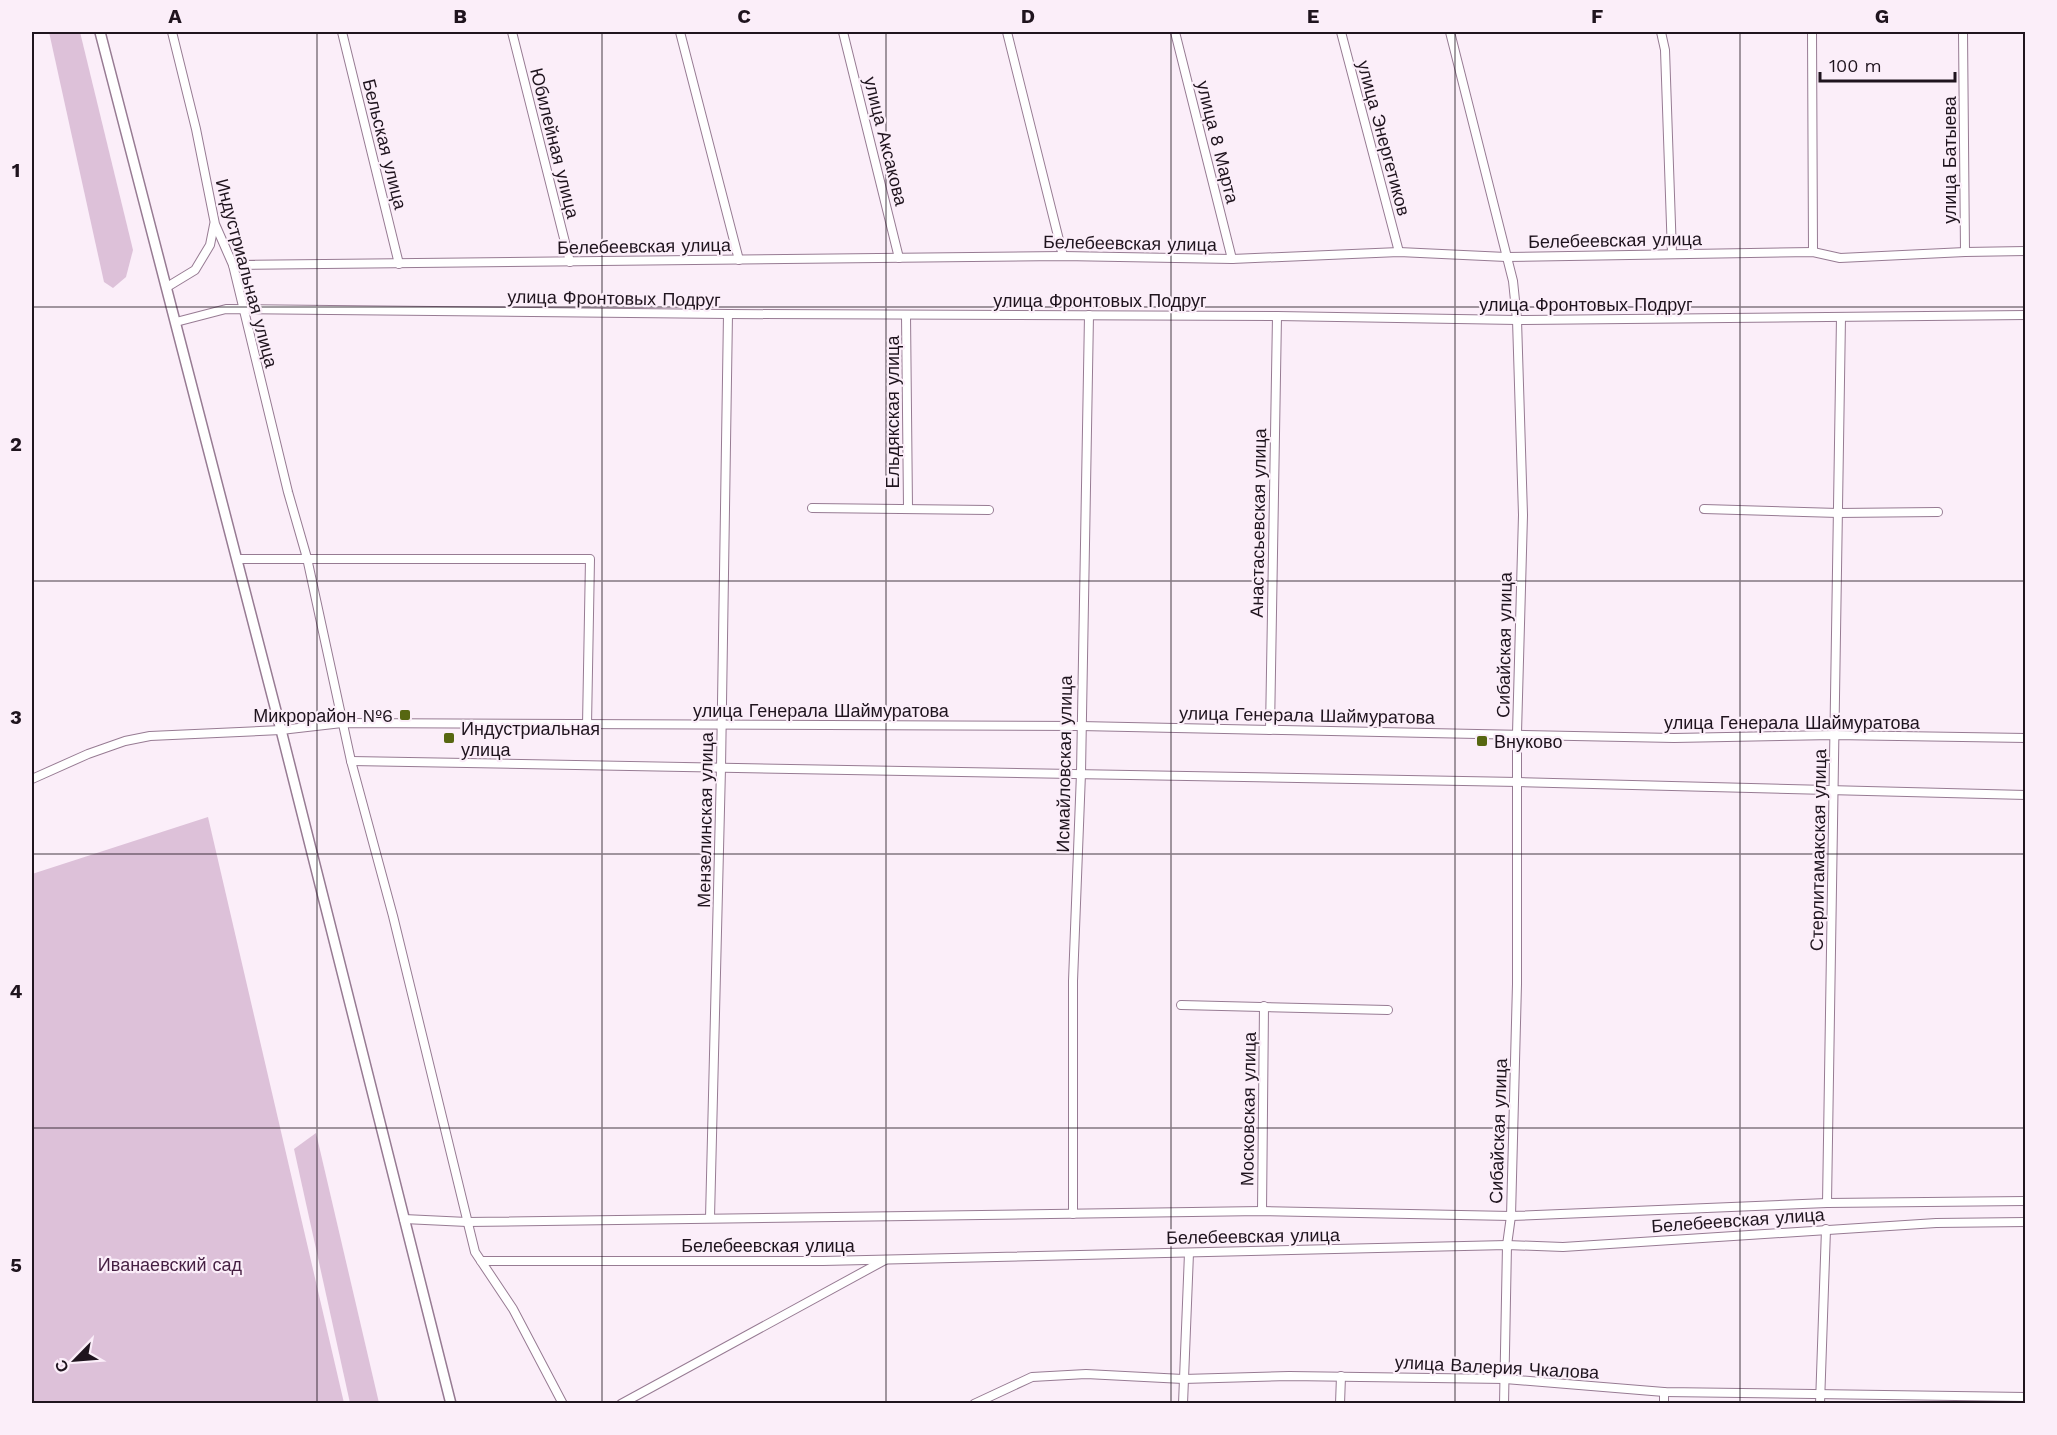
<svg xmlns="http://www.w3.org/2000/svg" width="2057" height="1435" font-family="'Work Sans',sans-serif">
<style>
.green{fill:#ddc1d9}
.lines{fill:none;stroke-linecap:round;stroke-linejoin:round}
.minor-casing{stroke:#977b93;stroke-width:10}
.tertiary-casing{stroke:#977b93;stroke-width:12}
.minor{stroke:#fff;stroke-width:8}
.tertiary{stroke:#fff;stroke-width:9}
.grid{fill:none;stroke:#1f141e;stroke-width:1.5;stroke-opacity:0.55}
.poi-dot{fill:#576711;stroke:#fbeef9;stroke-width:2}
.labels{text-anchor:middle;dominant-baseline:central;stroke-width:4.5;stroke-linejoin:round;paint-order:stroke}
.street-label{font-size:18px;fill:#1f141e;stroke:#fbeef9}
.poi-label{font-size:18px;fill:#1f141e;stroke:#fbeef9;text-anchor:start}
.park-label{font-size:18px;fill:#451f42;stroke:#fbeef9}
.neatline{fill:none;stroke:#1f141e;stroke-width:2}
.grid-label{font-size:20px;text-anchor:middle;font-weight:bold;fill:#1f141e}
</style>
<rect width="100%" height="100%" fill="#fbeef9"/>
<g class="green">
<polygon points="49,32 80,32 133,250 126,277 113,288 104,282"/>
<polygon points="208,817 344,1403 32,1403 32,874"/>
<polygon points="316,1133 379,1403 350,1403 294,1149"/>
</g>
<g class="lines">
<g class="minor-casing">
<g id="minor">
<polyline points="172,32 196,129 215,224 233,265 288,492 307,558 351,761 393,916 475,1252 513,1309 563,1404"/>
<polyline points="342,32 399,264"/>
<polyline points="512,32 570,262"/>
<polyline points="680,32 739,260"/>
<polyline points="843,32 899,258"/>
<polyline points="1007,32 1063,256"/>
<polyline points="1175,32 1232,259"/>
<polyline points="1341,32 1399,252"/>
<polyline points="1450,32 1513,281 1517,320 1523,515 1517,733 1517,984 1511,1216 1507,1245 1504,1404"/>
<polyline points="1661,32 1665,50 1672,254"/>
<polyline points="1812,32 1813,252"/>
<polyline points="1963,32 1965,252"/>
<polyline points="233,265 1063,256 1232,259 1399,252 1506,257 1813,252 1840,258 1965,252 2026,251"/>
<polyline points="167,287 195,270 210,245 214,225"/>
<polyline points="906,315 908,508"/>
<polyline points="176,322 226,309 728,314 1277,316 1517,320 2026,315"/>
<polyline points="812,508 989,510"/>
<polyline points="1704,509 1838,513 1938,512"/>
<polyline points="237,559 590,559 587,725"/>
<polyline points="1270,730 1277,316"/>
<polyline points="351,761 1518,782 2026,795"/>
<polyline points="32,779 88,754 125,741 150,736 281,730 342,723 1080,726 1674,738 1834,735 2026,738"/>
<polyline points="1181,1005 1388,1010"/>
<polyline points="1827,1203 1841,317"/>
<polyline points="1262,1211 1264,1006"/>
<polyline points="1073,1214 1073,981 1081,773 1089,315"/>
<polyline points="710,1218 721,768 728,314"/>
<polyline points="404,1219 467,1222 1262,1211 1511,1216 1827,1203 2026,1201"/>
<polyline points="481,1261 823,1261 1507,1245 1563,1247 1936,1223 2026,1222"/>
<polyline points="621,1404 885,1260"/>
<polyline points="974,1404 1032,1377 1086,1374 1183,1379 1289,1376 1505,1379 1664,1392 2026,1397"/>
<polyline points="1183,1404 1189,1253"/>
<polyline points="1340,1404 1341,1376"/>
<polyline points="1664,1404 1664,1392"/>
<polyline points="1820,1404 1826,1229"/>
</g>
</g>
<g class="tertiary-casing">
<polyline id="tertiary" points="100,32 281,730 451,1404"/>
</g>
<use href="#minor" class="minor"/>
<use href="#tertiary" class="tertiary"/>
</g>
<path class="grid" d="M 317,32 L 317,1404M 602,32 L 602,1404M 886,32 L 886,1404M 1171,32 L 1171,1404M 1455,32 L 1455,1404M 1740,32 L 1740,1404M 32,307 L 2026,307M 32,581 L 2026,581M 32,854 L 2026,854M 32,1128 L 2026,1128"/>
<g class="poi-dot">
<rect x="399" y="709" width="12" height="12" rx="3"/>
<rect x="443" y="732" width="12" height="12" rx="3"/>
<rect x="1476" y="735" width="12" height="12" rx="3"/>
</g>
<g class="labels">
<g class="street-label">
<text transform="translate(1384 138) rotate(75)">улица Энергетиков</text>
<text transform="translate(886 141) rotate(76)">улица Аксакова</text>
<text transform="translate(1218 142) rotate(76)">улица 8 Марта</text>
<text transform="translate(555 143) rotate(76)">Юбилейная улица</text>
<text transform="translate(385 144) rotate(76)">Бельская улица</text>
<text transform="translate(1949 160) rotate(-90)">улица Батыева</text>
<text transform="translate(1615 240) rotate(-1)">Белебеевская улица</text>
<text transform="translate(1130 243) rotate(1)">Белебеевская улица</text>
<text transform="translate(644 246) rotate(-1)">Белебеевская улица</text>
<text transform="translate(247 273) rotate(75)">Индустриальная улица</text>
<text transform="translate(614 298) rotate(1)">улица Фронтовых Подруг</text>
<text x="1100" y="300">улица Фронтовых Подруг</text>
<text x="1586" y="304">улица Фронтовых Подруг</text>
<text transform="translate(892 412) rotate(-90)">Ельдякская улица</text>
<text transform="translate(1258 523) rotate(-89)">Анастасьевская улица</text>
<text transform="translate(1504 645) rotate(-89)">Сибайская улица</text>
<text x="821" y="710">улица Генерала Шаймуратова</text>
<text transform="translate(1307 715) rotate(1)">улица Генерала Шаймуратова</text>
<text x="1792" y="722">улица Генерала Шаймуратова</text>
<text transform="translate(1064 764) rotate(-89)">Исмайловская улица</text>
<text transform="translate(705 820) rotate(-89)">Мензелинская улица</text>
<text transform="translate(1818 850) rotate(-89)">Стерлитамакская улица</text>
<text transform="translate(1248 1109) rotate(-89)">Московская улица</text>
<text transform="translate(1498 1131) rotate(-88)">Сибайская улица</text>
<text transform="translate(1738 1220) rotate(-4)">Белебеевская улица</text>
<text transform="translate(1253 1236) rotate(-1)">Белебеевская улица</text>
<text x="768" y="1245">Белебеевская улица</text>
<text transform="translate(1497 1367) rotate(3)">улица Валерия Чкалова</text>
</g>
<g class="poi-label">
<text x="393" y="715" text-anchor="end">Микрорайон №6</text>
<text x="461" y="728">Индустриальная<tspan x="461" dy="21">улица</tspan></text>
<text x="1494" y="741">Внуково</text>
</g>
<g class="park-label">
<text x="170" y="1264">Иванаевский сад</text>
</g>
</g>
<rect width="2057" height="1435" fill="none" stroke="#fbeef9" stroke-width="66"/>
<g transform="translate(75 1360) rotate(245)" stroke="#fbeef9" stroke-width="4.5" paint-order="stroke">
<path d="M0-4.5L10 22L0 15L-10 22Z" fill="#1f141e"/>
<text y="-9" font-size="16" font-weight="bold" text-anchor="middle" fill="#1f141e">С</text>
</g>
<path d="M1820 72v9h135v-9" fill="none" stroke="#1f141e" stroke-width="3"/>
<text x="1829" y="72" font-size="18" fill="#1f141e" stroke="#fbeef9" stroke-width="4.5" paint-order="stroke">100 m</text>
<rect x="33" y="33" width="1991" height="1369" class="neatline"/>
<g class="grid-label">
<text x="175" y="23">A</text>
<text x="460" y="23">B</text>
<text x="744" y="23">C</text>
<text x="1028" y="23">D</text>
<text x="1313" y="23">E</text>
<text x="1597" y="23">F</text>
<text x="1882" y="23">G</text>
<text x="16" y="177">1</text>
<text x="16" y="451">2</text>
<text x="16" y="724">3</text>
<text x="16" y="998">4</text>
<text x="16" y="1272">5</text>
</g>
</svg>
